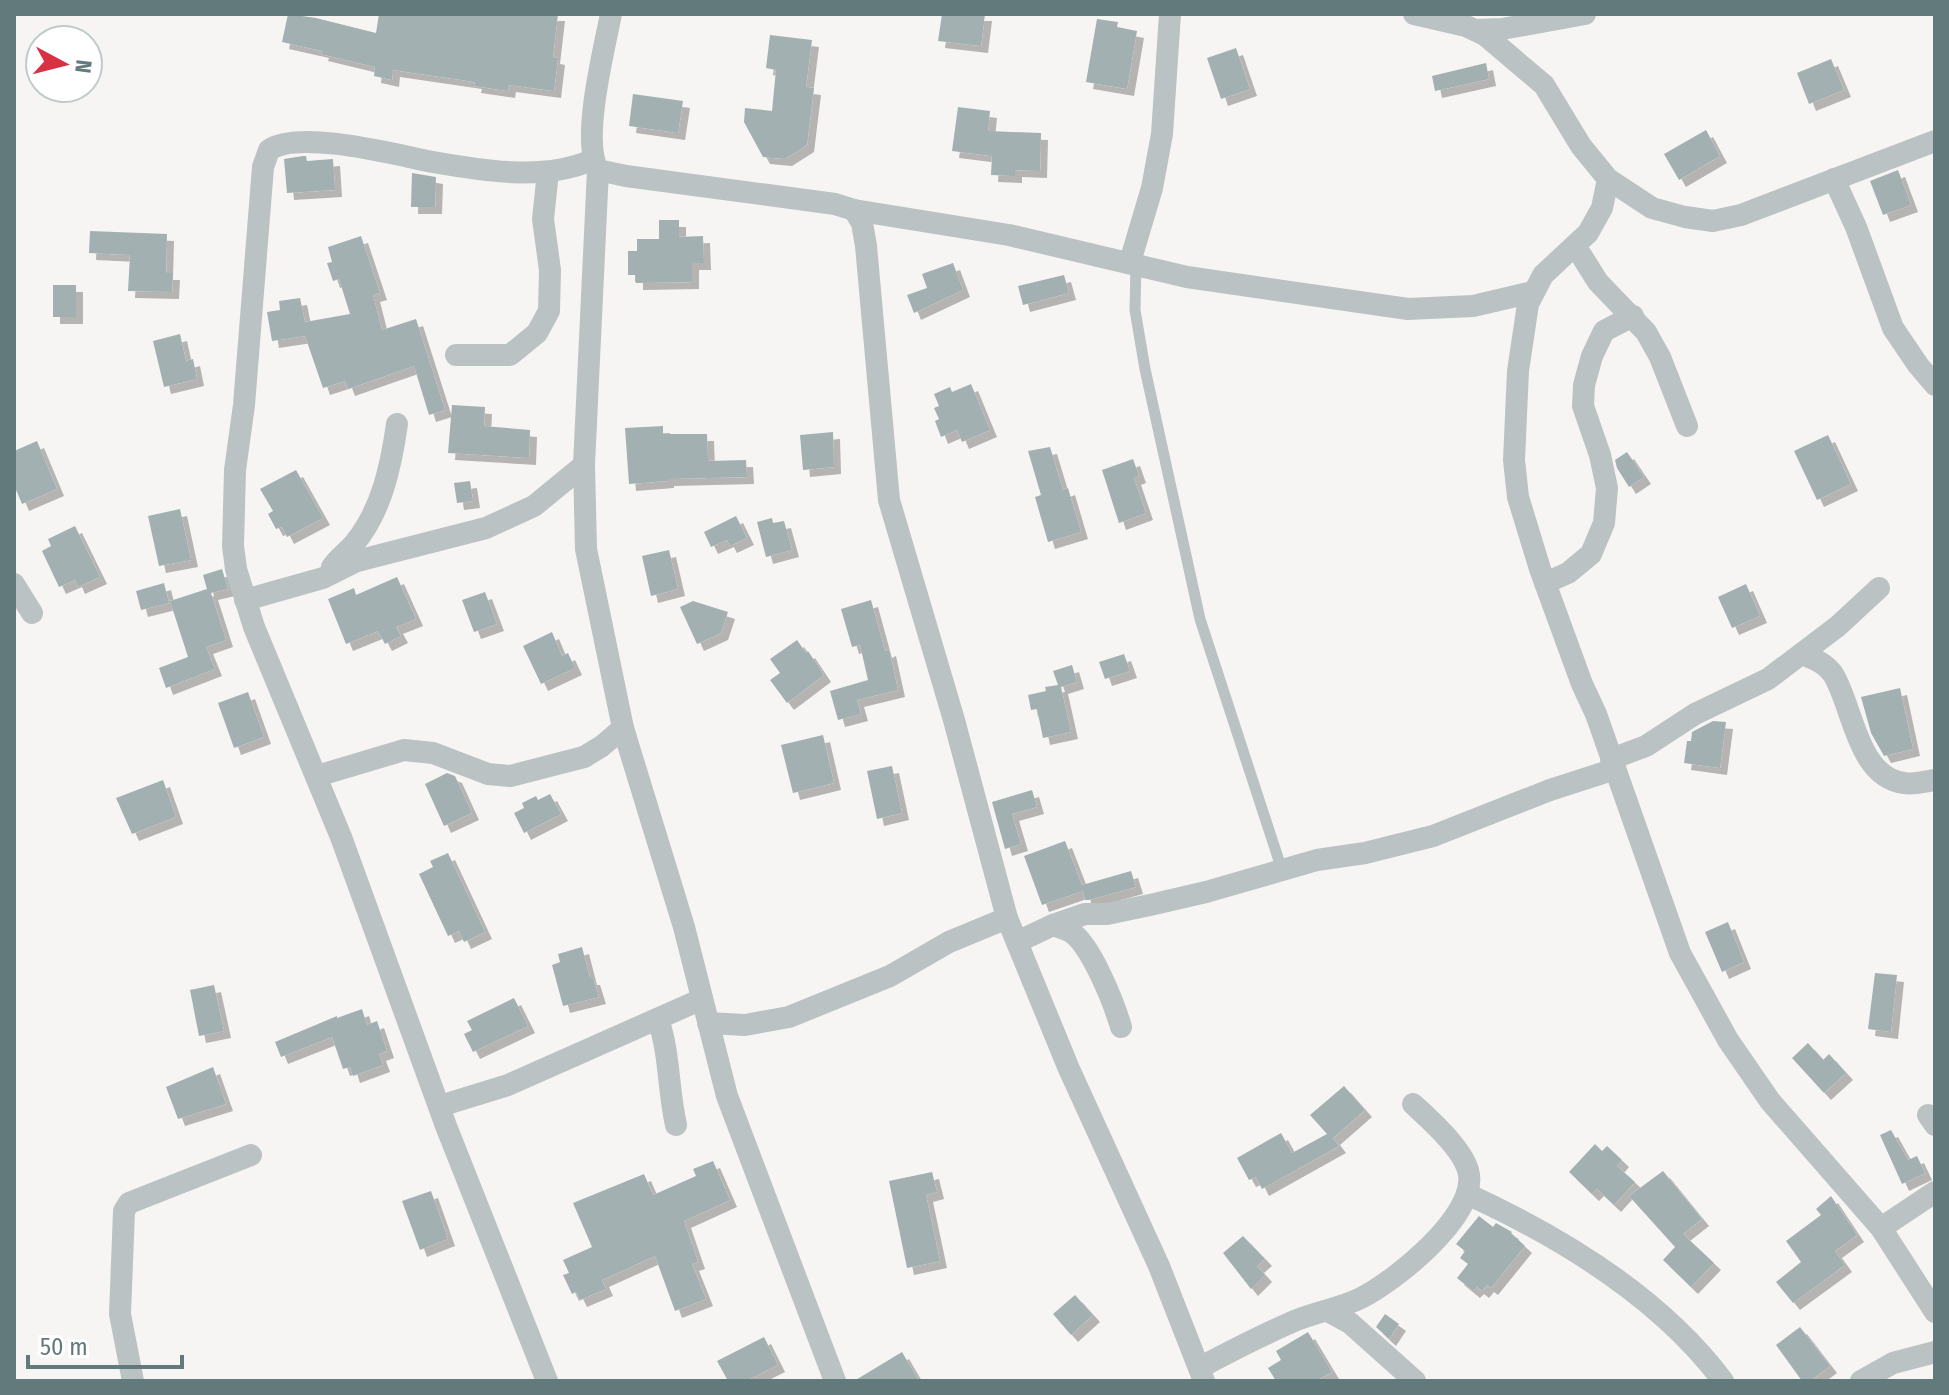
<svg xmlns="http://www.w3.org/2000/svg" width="1949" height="1395" font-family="'Fira Sans Condensed',sans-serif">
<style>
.building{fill:#a2b0b1;filter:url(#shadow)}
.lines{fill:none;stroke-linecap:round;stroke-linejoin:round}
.lane{stroke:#bbc2c3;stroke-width:11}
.street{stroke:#bbc2c3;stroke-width:22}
</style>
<defs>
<filter id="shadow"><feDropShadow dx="7" dy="7" stdDeviation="0" flood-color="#0004"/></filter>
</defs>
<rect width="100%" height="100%" fill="#f7f5f4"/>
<g class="building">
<polygon points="288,14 316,18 376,33 379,14 558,14 553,57 558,58 554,91 509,85 508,91 474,86 475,82 393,70 392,80 374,76 375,67 321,54 322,51 282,42"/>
<polygon points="942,14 985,14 981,46 938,41"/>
<polygon points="1097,19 1118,22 1117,27 1137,31 1127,89 1086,82"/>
<polygon points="770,35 812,40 806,87 814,88 807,145 785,159 763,157 744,122 745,108 772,111 776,70 766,68"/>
<polygon points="1236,48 1250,89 1221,99 1207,58"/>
<polygon points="1831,59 1844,90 1809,104 1797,73"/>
<polygon points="1486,63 1489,79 1435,91 1432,76"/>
<polygon points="633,94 683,101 678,133 629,126"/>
<polygon points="958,107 990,111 988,131 1041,133 1040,171 1015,170 1015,176 991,175 992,156 952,151"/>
<polygon points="1706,130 1720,156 1679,180 1664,154"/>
<polygon points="303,156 306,156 307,161 333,159 335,190 287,193 284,159"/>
<polygon points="1898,170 1911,205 1883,215 1870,181"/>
<polygon points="412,173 436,177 435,207 411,207"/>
<polygon points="659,220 679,220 679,237 703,236 704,263 692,263 692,282 636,283 636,275 628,275 628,251 637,251 637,239 659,239"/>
<polygon points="90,231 167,234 166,273 173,273 172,292 128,291 130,255 89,253"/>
<polygon points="361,236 380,293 373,295 382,330 416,319 445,410 429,415 414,366 348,389 345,381 323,388 305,336 272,341 267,312 280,310 279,301 300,298 305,322 350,314 339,279 333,281 327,263 332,262 328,247"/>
<polygon points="953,263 963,290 914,313 907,295 927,288 922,274"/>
<polygon points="1064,275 1069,293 1023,305 1018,286"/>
<rect x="53" y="285" width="23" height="32"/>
<polygon points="180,334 186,361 193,359 197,379 164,387 153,341"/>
<polygon points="971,384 990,430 962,442 957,430 941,437 935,421 939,419 934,408 939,406 934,394 950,387 952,392"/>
<polygon points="452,405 485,407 484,426 530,430 529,458 448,453"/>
<polygon points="663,426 663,434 707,434 708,461 746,460 747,477 667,479 667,481 629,484 625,428"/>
<polygon points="833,432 834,467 803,470 800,435"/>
<polygon points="1828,435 1851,484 1817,500 1794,451"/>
<polygon points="37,441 57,489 22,504 14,485 14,451"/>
<polygon points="1050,447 1063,490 1068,488 1081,532 1048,542 1035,497 1041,495 1028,451"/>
<polygon points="1627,452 1644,477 1629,487 1617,468 1615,460"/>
<polygon points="1133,459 1139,476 1134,478 1146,513 1119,523 1102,470"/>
<polygon points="296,470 323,518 287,537 282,527 276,529 268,514 273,511 260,489"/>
<polygon points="470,481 473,501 457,503 454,483"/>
<polygon points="180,509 191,560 159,566 148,516"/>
<polygon points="736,516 747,538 730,546 727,540 711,547 704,532"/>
<polygon points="772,518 773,523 784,521 792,550 766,557 757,522"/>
<polygon points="75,526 100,577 78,587 75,580 59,587 42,551 51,546 48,539"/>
<polygon points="669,550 678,589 651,596 642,556"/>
<polygon points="222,569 228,589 211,593 226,640 206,647 215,669 166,688 159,668 188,657 170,601 207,589 203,575"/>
<polygon points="397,577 416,619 396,627 401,636 385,644 378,631 346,644 328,599 354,588 356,595"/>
<polygon points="164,583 169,603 141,610 136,591"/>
<polygon points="1746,584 1760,616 1732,628 1718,597"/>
<polygon points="485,592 497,624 474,632 462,600"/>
<polygon points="871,600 885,651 889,649 898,690 857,700 861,714 838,720 830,691 868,680 860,645 852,647 841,609"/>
<polygon points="693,601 728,612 721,633 697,644 680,607"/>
<polygon points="552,632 562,656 568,653 575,668 541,684 523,646"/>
<polygon points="797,640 806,653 808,651 824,675 787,703 770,680 780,673 770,659"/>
<polygon points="1124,654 1130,671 1105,679 1099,662"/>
<polygon points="1072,665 1077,682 1061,687 1071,732 1043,738 1037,709 1031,710 1028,695 1046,691 1045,687 1058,685 1053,671"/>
<polygon points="1900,688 1913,749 1884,756 1871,733 1861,697"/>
<polygon points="248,692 264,737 234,748 218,703"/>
<polygon points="1713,721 1726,722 1720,768 1684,763 1687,741 1691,741 1692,732"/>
<polygon points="823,735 834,783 793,793 781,745"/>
<polygon points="892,766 902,813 877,819 867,771"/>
<polygon points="447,773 455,776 472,813 444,826 425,784"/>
<polygon points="163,780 176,817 132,834 116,798"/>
<polygon points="1032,790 1037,807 1012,814 1021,844 1005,849 992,802"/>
<polygon points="550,794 561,814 524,833 514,813 524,808 522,803 536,796 538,800"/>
<polygon points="1065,841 1082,885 1131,871 1136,887 1089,900 1085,900 1083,891 1042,905 1024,856"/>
<polygon points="448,853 485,932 464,942 459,931 448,936 419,874 433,867 430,861"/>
<polygon points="1728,922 1744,962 1722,972 1705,932"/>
<polygon points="582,947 590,978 593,978 599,997 563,1006 552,965 560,962 558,954"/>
<polygon points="1875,973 1897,975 1891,1032 1868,1029"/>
<polygon points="214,985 224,1031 199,1036 190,990"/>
<polygon points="514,998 528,1026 473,1052 464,1034 472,1030 467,1021"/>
<polygon points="362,1009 367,1025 377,1021 387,1051 379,1054 383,1065 353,1076 350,1067 343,1069 332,1037 281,1057 275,1042 337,1016 337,1018"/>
<polygon points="1808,1043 1823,1060 1829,1054 1846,1073 1824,1093 1792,1058"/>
<polygon points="213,1067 226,1104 178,1119 166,1087"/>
<polygon points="1344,1086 1365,1110 1333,1138 1339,1146 1262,1189 1256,1177 1249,1180 1237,1158 1281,1133 1292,1153 1327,1134 1310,1115"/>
<polygon points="1891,1130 1908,1160 1917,1156 1925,1173 1902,1184 1880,1135"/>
<polygon points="1595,1144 1602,1151 1607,1146 1622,1160 1617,1166 1635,1182 1614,1205 1597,1189 1592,1194 1569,1172"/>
<polygon points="713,1161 730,1200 684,1221 698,1262 692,1264 706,1299 675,1311 655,1256 602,1280 606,1289 580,1300 576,1292 572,1294 563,1275 569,1273 563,1260 592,1247 573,1203 644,1174 653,1195 696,1176 693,1169"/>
<polygon points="1663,1171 1702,1219 1683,1234 1714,1263 1691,1287 1663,1260 1675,1247 1629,1196"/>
<polygon points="932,1172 937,1192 926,1195 940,1261 907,1268 889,1181"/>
<polygon points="431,1191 448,1239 420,1250 402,1201"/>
<polygon points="1831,1196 1857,1235 1835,1251 1845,1265 1793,1303 1776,1282 1801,1262 1786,1241 1821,1215 1816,1209"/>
<polygon points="1479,1216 1493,1227 1496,1223 1512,1232 1511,1233 1525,1246 1491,1288 1487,1285 1482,1291 1477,1287 1473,1291 1457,1278 1468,1264 1460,1258 1465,1251 1456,1244"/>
<polygon points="1243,1236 1265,1259 1257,1266 1265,1275 1251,1289 1223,1253"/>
<polygon points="1075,1295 1093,1315 1071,1335 1053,1314"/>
<polygon points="1385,1314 1399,1324 1389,1339 1376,1327"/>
<polygon points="1800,1327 1830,1366 1810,1381 1802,1381 1776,1345"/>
<polygon points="1308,1332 1332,1372 1316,1381 1276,1381 1268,1368 1281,1360 1276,1351"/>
<polygon points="764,1337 778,1365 746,1381 728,1381 717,1361"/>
<polygon points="902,1352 919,1381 854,1381"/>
</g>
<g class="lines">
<polyline class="lane" points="1136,264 1135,310 1145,369 1200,619 1282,870"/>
<g class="street">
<path d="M 611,14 C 604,50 581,140 598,170 L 626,176 L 835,204 L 854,210 L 862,223 L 866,246 L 889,500 L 954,720 L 1007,918 L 1069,1069 L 1159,1266 L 1204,1381"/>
<polyline points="1414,14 1466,26 1485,35 1544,85 1581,146 1608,179 1652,208 1685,217 1713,221 1741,215 1935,141"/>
<polyline points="1475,30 1502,29 1585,14"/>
<polyline points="598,170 584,465 586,549 623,728 684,927 727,1096 835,1381"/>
<polyline points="1608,179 1602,208 1588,233 1543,275 1528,304 1518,371 1514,460 1518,497 1540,569 1582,684 1596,714 1680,953 1728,1040 1770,1101 1881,1228 1935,1312"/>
<polyline points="1834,179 1856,227 1893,328 1918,365 1935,385"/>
<polyline points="854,210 1009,235 1187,277 1408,309 1473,306 1533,292"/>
<polyline points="1576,247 1598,282 1646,332 1660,357 1687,426"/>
<polyline points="1130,262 1152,188 1162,134 1170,14"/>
<polyline points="456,355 510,355 537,333 549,311 550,270 543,219 548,172"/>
<path d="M 332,567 C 338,558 347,552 354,544 C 382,510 391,466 397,424"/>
<polyline points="1545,583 1568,573 1591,554 1604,523 1607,488 1600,455 1583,406 1584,385 1592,356 1604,331 1633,316"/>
<polyline points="14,584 32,613"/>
<polyline points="245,600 323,578 357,561 486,528 534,506 584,465"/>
<path d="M 1803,654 C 1814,659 1825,663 1833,674 C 1853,706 1857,777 1904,783 C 1915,785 1925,781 1935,780"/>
<polyline points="1611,759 1646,746 1695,714 1768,679 1838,626 1879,588"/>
<polyline points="317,776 404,750 433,753 488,774 510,776 584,757 602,746 623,728"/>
<path d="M 1053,925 C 1058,927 1066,929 1071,932 C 1091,945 1114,1003 1121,1027"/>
<polyline points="1017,942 1053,925 1085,914 1107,914 1150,905 1206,892 1317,860 1365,853 1433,836 1550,790 1615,769"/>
<path d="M 658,1019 C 670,1054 668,1090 676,1125"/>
<polyline points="708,1023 745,1025 789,1017 890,976 949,942 1007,918"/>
<polyline points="440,1106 508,1085 702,999"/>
<polyline points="1928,1115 1935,1125"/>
<path d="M 1467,1194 C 1561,1237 1660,1297 1723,1381"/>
<polyline points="1881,1228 1935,1192"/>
<polyline points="1328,1311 1350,1323 1415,1381"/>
<path d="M 1199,1368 C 1229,1352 1260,1336 1292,1322 C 1314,1312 1339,1309 1361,1298 C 1395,1281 1475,1217 1469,1175 C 1466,1151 1430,1120 1413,1104"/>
<polyline points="133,1381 120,1314 124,1211 129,1203 251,1155"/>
<path d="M 547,1381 L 446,1126 L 341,837 L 254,627 L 236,569 L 233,546 L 235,470 L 244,405 L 263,167 L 269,150 C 299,129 397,155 433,162 C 484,171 544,181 592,160"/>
<polyline points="1861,1381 1893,1363 1935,1352"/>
</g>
</g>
<rect width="1949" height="1395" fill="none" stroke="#637a7d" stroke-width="32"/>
<g transform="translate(64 64) rotate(97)"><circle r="38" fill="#ffffff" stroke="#c1cacb" stroke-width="2"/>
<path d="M0-6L14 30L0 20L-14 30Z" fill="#d93144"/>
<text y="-12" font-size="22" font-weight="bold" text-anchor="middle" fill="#637a7d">N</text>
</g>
<path d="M28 1355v12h154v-12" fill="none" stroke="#637a7d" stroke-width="4"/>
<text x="40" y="1355" font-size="24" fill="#637a7d" stroke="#ffffff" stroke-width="6" paint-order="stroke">50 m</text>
</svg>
